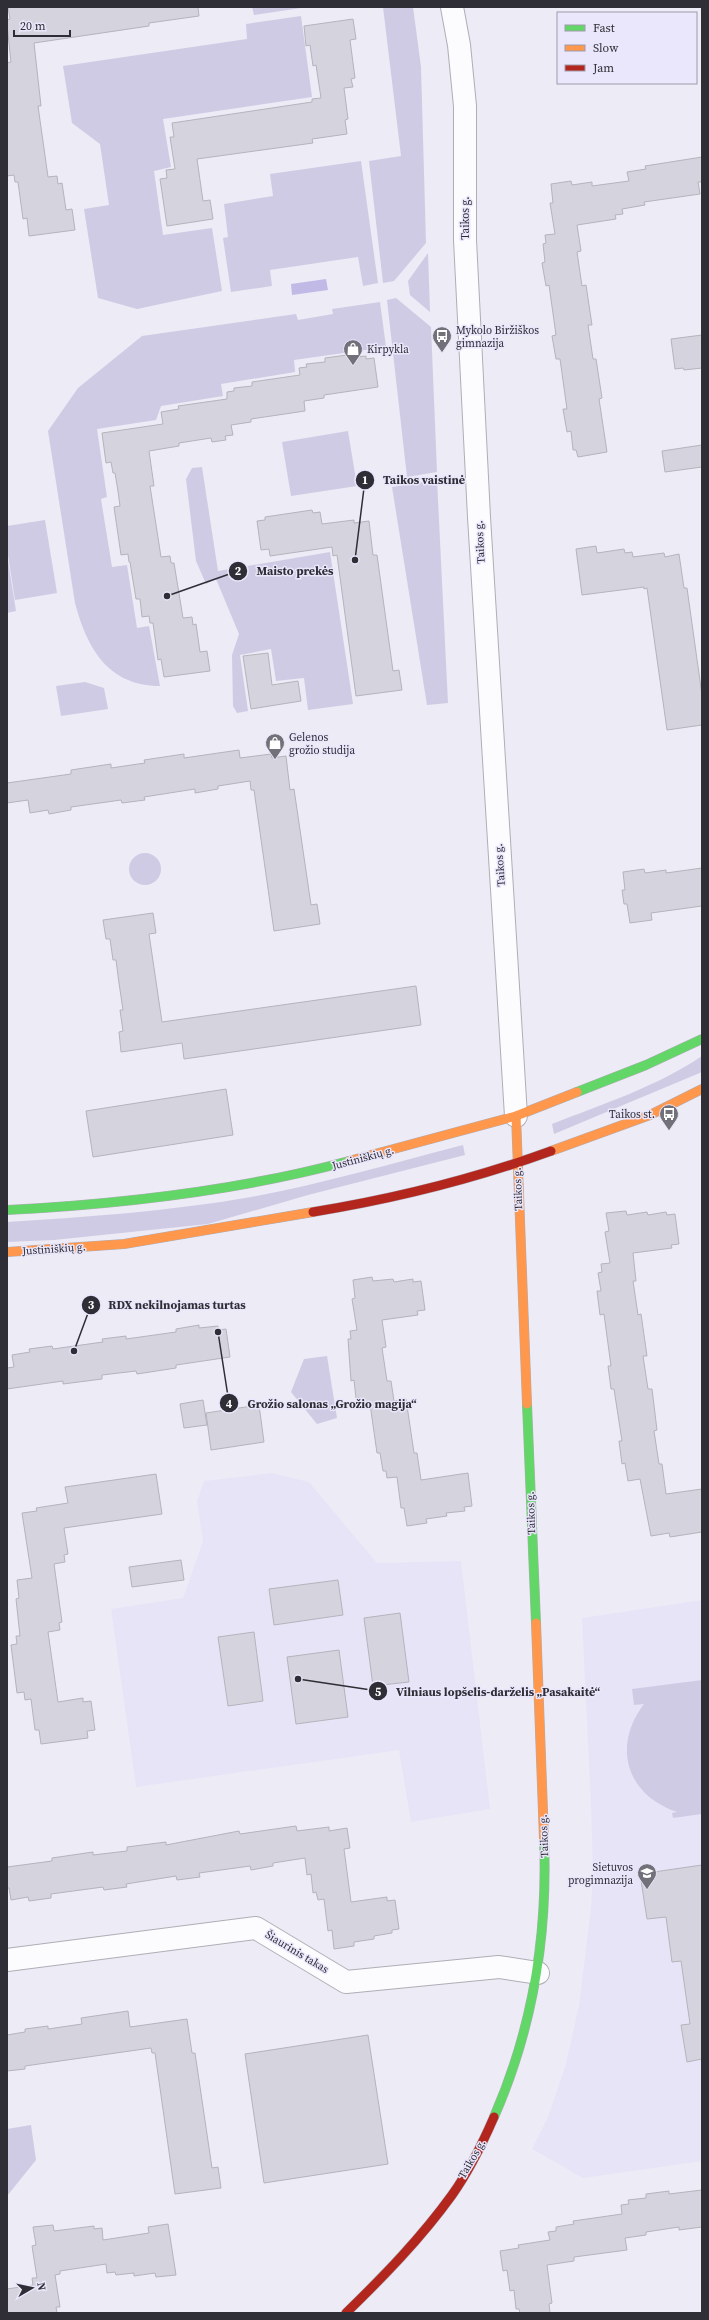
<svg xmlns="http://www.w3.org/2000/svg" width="709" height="2320" font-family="'Source Serif 4',serif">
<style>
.built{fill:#e8e4f8}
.green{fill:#cfcbe4}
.water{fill:#c2bae6}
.building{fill:#d5d3dd;stroke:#b5b3bc}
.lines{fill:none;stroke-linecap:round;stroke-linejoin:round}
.street-casing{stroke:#afaeb6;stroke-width:24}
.fast-casing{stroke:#afaeb6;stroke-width:10}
.slow-casing{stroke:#afaeb6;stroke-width:10}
.jam-casing{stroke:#afaeb6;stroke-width:10}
.street{stroke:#fcfcfe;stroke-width:22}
.fast{stroke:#63d668;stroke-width:9}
.slow{stroke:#ff974d;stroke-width:9}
.jam{stroke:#b3261e;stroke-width:9}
.labels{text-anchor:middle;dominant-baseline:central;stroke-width:3;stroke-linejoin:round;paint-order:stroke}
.street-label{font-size:11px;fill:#2f2e36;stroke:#eae6fb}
.poi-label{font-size:11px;fill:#2f2e36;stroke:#eae6fb;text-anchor:start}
.leader{fill:none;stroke:#2f2e36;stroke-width:1.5}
.callout-dot{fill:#2f2e36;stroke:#eae6fb;stroke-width:1.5}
.mark-label{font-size:12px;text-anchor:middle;font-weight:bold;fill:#fff}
.callout-label{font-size:12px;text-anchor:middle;font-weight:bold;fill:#2f2e36;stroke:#eae6fb;stroke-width:3;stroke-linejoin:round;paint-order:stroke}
</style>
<rect width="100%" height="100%" fill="#edebf6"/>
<g class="built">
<polygon points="272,1473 309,1482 377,1563 461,1561 490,1809 411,1822 399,1750 136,1787 111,1609 183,1598 203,1541 197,1501 204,1481"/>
<polygon points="702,1600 702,2161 583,2178 532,2149 548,2117 566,2064 579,2005 591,1908 593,1872 591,1804 582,1618"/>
</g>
<g class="green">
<polygon points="252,7 301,7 301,8 254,15"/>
<polygon points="383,7 413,7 421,67 426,243 394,281 383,283 369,161 401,156"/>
<polygon points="301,16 312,97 163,119 171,167 154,171 163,235 212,228 222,291 137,309 98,298 84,209 109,205 100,144 72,123 63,66 247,39 246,24"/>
<polygon points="361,161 378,283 363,286 358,257 270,270 272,286 231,292 223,238 228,237 224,204 273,196 270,174"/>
<polygon points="428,253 430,312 410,295 408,281"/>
<polygon points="396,298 431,327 437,472 407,477 387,300"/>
<path d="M 380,302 L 386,347 L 294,360 L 295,372 L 221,384 L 223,396 L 161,406 L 156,420 L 97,429 L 107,497 L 101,499 L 112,567 L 127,565 L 137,628 L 149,626 L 160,686 C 108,686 87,648 75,603 L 48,431 L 78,388 L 142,336 L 296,314 L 298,320 L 333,314 L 332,309 Z"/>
<polygon points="348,431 357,486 291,496 282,442"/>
<polygon points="202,467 218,571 330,552 353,704 308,710 304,678 276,681 271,649 240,655 248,711 237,713 233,706 232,655 239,634 216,579 206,584 196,561 186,479 192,468"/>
<polygon points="437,480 448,703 427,705 392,487"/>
<polygon points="45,520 57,593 15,600 7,549 7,526"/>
<polygon points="7,554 16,611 7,613"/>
<polygon points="85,682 104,688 108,709 61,716 56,686"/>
<circle cx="145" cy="869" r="16"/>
<path d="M 702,1056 L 702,1072 L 554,1134 L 552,1124 C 603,1104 656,1087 702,1056 Z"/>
<path d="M 463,1145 L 465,1155 L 308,1195 L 208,1224 L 54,1240 L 7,1242 L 7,1222 C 88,1217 171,1211 251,1197 C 322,1184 393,1163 463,1145 Z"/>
<polygon points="327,1356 337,1418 317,1424 291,1392 304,1359"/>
<path d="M 702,1680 L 702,1814 L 673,1818 L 672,1813 L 677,1812 C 626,1795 612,1746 644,1704 L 634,1705 L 632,1689 Z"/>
<polygon points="31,2125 36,2160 7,2196 7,2129"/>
</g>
<polygon class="water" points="326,279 328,290 292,295 291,284"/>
<g class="building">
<polygon points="8,7 198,7 199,16 149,23 149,26 34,43 41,106 38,106 48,177 57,176 58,184 62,183 66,210 72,209 75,230 29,236 27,218 23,219 18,182 15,182 14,175 7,176 7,63 11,62 7,25 7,20 10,19"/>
<polygon points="353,19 356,39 350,40 355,78 351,79 353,87 344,88 348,119 345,120 347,134 312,139 313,143 197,159 203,201 210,200 213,219 167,226 160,179 167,178 166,170 175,169 170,137 174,137 172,123 312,102 312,99 321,98 316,65 313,66 310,45 306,46 304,26"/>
<polygon points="702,157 702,182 698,182 700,194 644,202 645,205 622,209 623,214 615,215 616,219 577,225 581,251 577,252 582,286 586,285 592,325 588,325 593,359 596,359 602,398 599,399 607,452 578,457 576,450 573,450 571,431 567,432 563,409 567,409 560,359 556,359 552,336 556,335 549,285 546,286 542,263 545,262 543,244 546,243 545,235 555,234 550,203 553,203 551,184 571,181 572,185 592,182 592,186 629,181 627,172 646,169 645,166"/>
<polygon points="702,335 702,368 684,370 683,368 675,369 671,339"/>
<polygon points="347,355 348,358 366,356 366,359 374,358 378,387 324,395 324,398 304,401 305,411 251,419 251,422 231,425 233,435 225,436 226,440 212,442 211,438 179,443 179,446 149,451 154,486 150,486 161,557 170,556 171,563 174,563 183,618 192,617 193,625 196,624 200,652 207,651 210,671 164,677 161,659 158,660 153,623 150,623 149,616 142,617 140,599 136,599 130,562 129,562 128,554 121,555 114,507 120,506 118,491 115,473 113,473 111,462 106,463 102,433 163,424 161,412 179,409 178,406 227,399 227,392 234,391 234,388 252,386 252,382 300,375 299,368 307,367 306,364 325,362 325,358"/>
<polygon points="702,445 702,467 665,472 662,451"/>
<polygon points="312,510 313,513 320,512 322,524 354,520 354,523 369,521 373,555 377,555 393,671 399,670 402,690 356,696 337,555 333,556 332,547 270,556 269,549 261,550 257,521 265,520 265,517"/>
<polygon points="596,546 597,553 624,549 625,553 632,552 633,557 664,553 665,557 679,554 684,588 687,588 702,695 702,725 667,730 647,588 644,589 644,587 582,595 576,549"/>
<polygon points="268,653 272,685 298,681 301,701 251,709 243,656"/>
<polygon points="239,750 240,758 271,754 272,758 286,756 290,790 294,789 311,905 317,904 320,924 274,931 254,790 251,790 250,781 218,786 218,789 195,793 195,789 144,797 145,800 122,803 121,800 71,807 71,810 49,814 48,810 30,813 28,800 7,803 7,783 71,774 71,770 111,764 111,768 145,763 144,760 184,754 184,758"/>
<polygon points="702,868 702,906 651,913 652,920 630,923 627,904 624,904 622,890 625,890 623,872 644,869 645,873 666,870 666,873"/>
<polygon points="153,913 156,933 149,934 162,1022 416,986 421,1025 184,1059 182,1043 121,1052 119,1032 123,1031 120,1010 123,1010 119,983 116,960 113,960 110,939 106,939 103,920"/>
<polygon points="226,1089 233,1135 93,1157 86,1111"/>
<polygon points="626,1211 627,1215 647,1212 648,1215 666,1212 667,1215 675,1214 679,1244 671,1245 672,1248 633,1253 636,1281 633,1281 638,1315 641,1314 647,1356 643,1356 648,1389 652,1389 657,1430 654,1431 659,1464 662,1464 666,1494 702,1489 702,1532 670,1537 669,1533 651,1536 640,1479 628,1481 625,1463 622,1464 619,1441 622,1441 614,1389 611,1389 608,1366 611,1366 604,1314 600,1315 597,1291 601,1291 598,1273 602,1272 601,1264 610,1263 605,1232 609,1231 606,1213"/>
<polygon points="372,1277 373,1281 393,1279 394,1282 413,1279 413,1282 421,1281 425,1310 417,1311 418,1315 382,1320 386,1347 382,1348 387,1381 391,1381 394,1401 406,1399 414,1453 417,1453 421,1480 468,1473 472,1506 464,1507 465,1511 446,1513 447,1516 426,1519 427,1523 407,1526 404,1508 401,1508 397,1477 387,1478 386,1471 383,1471 380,1453 377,1453 370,1404 361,1406 360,1398 356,1398 354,1380 351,1381 348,1339 351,1339 350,1331 357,1330 352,1299 355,1298 353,1280"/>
<polygon points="199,1325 199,1328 218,1326 218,1330 226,1329 230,1357 176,1365 176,1368 137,1374 136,1371 102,1375 102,1379 63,1384 63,1381 7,1389 7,1368 14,1367 12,1355 30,1352 29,1349 52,1346 53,1349 103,1342 102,1339 126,1336 126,1339 176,1332 176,1329"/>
<polygon points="203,1400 207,1425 184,1428 180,1404"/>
<polygon points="259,1405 264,1442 211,1450 206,1413"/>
<polygon points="156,1474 162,1514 64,1528 68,1554 64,1555 65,1562 54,1564 62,1622 59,1623 60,1630 48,1632 58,1702 83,1698 83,1702 91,1701 95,1730 87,1731 88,1738 41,1744 39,1730 35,1730 31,1699 25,1700 24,1692 17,1693 11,1645 17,1644 16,1636 20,1636 16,1599 19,1598 17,1580 32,1578 22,1513 37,1511 36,1508 68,1503 65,1487"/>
<polygon points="181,1560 184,1580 132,1587 129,1567"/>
<polygon points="338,1580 343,1615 274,1625 269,1589"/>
<polygon points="400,1613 409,1682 373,1686 364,1618"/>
<polygon points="254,1632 263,1701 228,1706 218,1637"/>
<polygon points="339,1650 348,1717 296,1724 287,1657"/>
<polygon points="296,1826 297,1831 329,1827 329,1831 347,1828 350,1848 344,1849 351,1902 387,1897 387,1901 395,1900 399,1929 392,1930 392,1933 374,1936 374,1939 354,1942 354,1946 334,1949 332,1930 328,1931 324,1899 318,1900 316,1892 313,1893 311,1874 307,1875 305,1858 273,1863 273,1866 251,1870 250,1866 199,1873 200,1877 177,1880 176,1876 126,1884 127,1887 104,1890 103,1887 51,1894 51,1898 29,1901 28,1897 11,1900 9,1888 7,1888 7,1867 52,1861 52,1858 93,1852 93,1855 127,1851 127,1847 166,1842 166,1845 239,1831 240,1834"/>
<polygon points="702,1865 702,2059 687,2062 681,2025 690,2024 681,1961 672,1962 666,1917 647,1919 640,1874"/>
<polygon points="128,2011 130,2027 187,2019 192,2053 195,2053 212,2168 218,2167 221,2188 175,2194 155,2053 152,2053 151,2048 25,2066 25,2069 7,2071 7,2035 25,2032 25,2029 48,2026 48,2029 82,2024 81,2018"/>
<polygon points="368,2035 388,2164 264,2183 245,2054"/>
<polygon points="702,2190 702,2227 679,2230 679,2227 646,2232 646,2235 625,2238 627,2250 574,2257 574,2261 547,2265 552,2303 549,2304 550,2313 520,2313 519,2309 516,2309 514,2290 510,2291 507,2270 503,2271 500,2251 519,2248 518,2245 550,2240 548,2232 556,2231 556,2227 574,2224 573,2221 622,2214 621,2205 629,2204 628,2200 646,2198 646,2194 669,2191 669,2194"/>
<polygon points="168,2224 176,2275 156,2277 155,2273 134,2276 134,2273 116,2275 115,2272 107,2273 106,2264 60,2271 60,2274 55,2275 60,2307 56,2307 57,2313 7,2313 7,2289 33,2285 32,2278 37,2278 32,2246 36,2245 33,2227 53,2225 54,2231 94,2226 94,2229 102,2228 103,2240 149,2233 148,2227"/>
</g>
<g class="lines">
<g class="street-casing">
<g id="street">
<polyline points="452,7 459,45 465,106 465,240 479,517 516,1116"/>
<polyline points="7,1960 256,1928 346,1982 499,1967 538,1973"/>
</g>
</g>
<g class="fast-casing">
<g id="fast">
<polyline points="577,1092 646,1065 702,1039"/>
<path d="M 7,1210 C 123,1204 238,1191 349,1161"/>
<polyline points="527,1404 536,1623"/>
<path d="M 494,2117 C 533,2028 548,1936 544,1839"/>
</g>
</g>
<g class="slow-casing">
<g id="slow">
<polyline points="516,1116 527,1404"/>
<polyline points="551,1151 650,1115 702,1089"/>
<polyline points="349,1161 516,1116 577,1092"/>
<polyline points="7,1252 124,1244 313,1212"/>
<polyline points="536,1623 544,1839"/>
</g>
</g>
<g class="jam-casing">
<g id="jam">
<path d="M 313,1212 C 393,1199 474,1179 551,1151"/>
<path d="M 346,2313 C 384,2276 421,2238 452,2195 C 467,2174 484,2140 494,2117"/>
</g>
</g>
<use href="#street" class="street"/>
<use href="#fast" class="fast"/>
<use href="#slow" class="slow"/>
<use href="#jam" class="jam"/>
</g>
<defs>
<g id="bus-pin" transform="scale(1)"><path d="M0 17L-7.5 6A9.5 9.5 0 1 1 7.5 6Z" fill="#727079" stroke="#eae6fb"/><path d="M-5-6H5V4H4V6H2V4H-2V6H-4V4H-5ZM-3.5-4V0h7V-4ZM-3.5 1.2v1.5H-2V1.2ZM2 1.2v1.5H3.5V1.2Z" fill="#fff"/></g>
<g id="shop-pin" transform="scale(1)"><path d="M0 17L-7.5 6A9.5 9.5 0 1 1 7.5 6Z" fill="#727079" stroke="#eae6fb"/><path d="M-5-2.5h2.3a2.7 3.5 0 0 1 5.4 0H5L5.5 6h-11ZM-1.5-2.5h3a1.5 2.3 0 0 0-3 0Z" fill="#fff"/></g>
<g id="school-pin" transform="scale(1)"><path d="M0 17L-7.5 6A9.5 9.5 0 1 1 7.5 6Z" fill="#727079" stroke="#eae6fb"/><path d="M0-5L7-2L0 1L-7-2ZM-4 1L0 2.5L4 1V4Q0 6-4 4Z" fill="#fff"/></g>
</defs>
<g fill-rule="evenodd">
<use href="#bus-pin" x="442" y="336"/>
<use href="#shop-pin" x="353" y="349"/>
<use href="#shop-pin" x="275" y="743"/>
<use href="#bus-pin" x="669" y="1114"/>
<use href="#school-pin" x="647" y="1873"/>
</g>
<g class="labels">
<g class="street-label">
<text transform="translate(465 218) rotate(-90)">Taikos g.</text>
<text transform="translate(480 542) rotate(-93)">Taikos g.</text>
<text transform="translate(500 865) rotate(-94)">Taikos g.</text>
<text transform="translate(363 1158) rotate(-15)">Justiniškių g.</text>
<text transform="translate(518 1189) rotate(-92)">Taikos g.</text>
<text transform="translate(54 1249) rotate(-4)">Justiniškių g.</text>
<text transform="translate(531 1513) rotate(-92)">Taikos g.</text>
<text transform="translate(544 1836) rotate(-92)">Taikos g.</text>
<text transform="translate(297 1952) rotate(31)">Šiaurinis takas</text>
<text transform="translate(472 2159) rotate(-60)">Taikos g.</text>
</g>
<g class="poi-label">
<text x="456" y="330">Mykolo Biržiškos<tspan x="456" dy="13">gimnazija</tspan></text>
<text x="367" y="349">Kirpykla</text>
<text x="289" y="737">Gelenos<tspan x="289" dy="13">grožio studija</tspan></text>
<text x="655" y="1114" text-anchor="end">Taikos st.</text>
<text x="633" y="1867" text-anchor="end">Sietuvos<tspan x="633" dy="13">progimnazija</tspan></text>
</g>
</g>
<path class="leader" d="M355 560L365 480M167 596L238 571M74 1351L91 1305M218 1332L229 1403M298 1679L378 1691"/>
<g class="callout-dot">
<circle cx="355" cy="560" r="4"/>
<circle cx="167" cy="596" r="4"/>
<circle cx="74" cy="1351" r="4"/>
<circle cx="218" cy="1332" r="4"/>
<circle cx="298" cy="1679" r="4"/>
<circle cx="365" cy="480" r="10"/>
<circle cx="238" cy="571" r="10"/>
<circle cx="91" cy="1305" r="10"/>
<circle cx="229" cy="1403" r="10"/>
<circle cx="378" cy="1691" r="10"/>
</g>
<g class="mark-label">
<text x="365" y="484">1</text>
<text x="238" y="575">2</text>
<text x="91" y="1309">3</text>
<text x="229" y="1408">4</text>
<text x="378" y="1696">5</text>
</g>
<g class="callout-label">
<text x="424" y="484">Taikos vaistinė</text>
<text x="295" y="575">Maisto prekės</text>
<text x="177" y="1309">RDX nekilnojamas turtas</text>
<text x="332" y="1408">Grožio salonas „Grožio magija“</text>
<text x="498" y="1696">Vilniaus lopšelis-darželis „Pasakaitė“</text>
</g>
<rect width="709" height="2320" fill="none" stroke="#2f2e36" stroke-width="16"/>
<rect x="557" y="12" width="140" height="72" fill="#eae6fb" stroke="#9f9cac"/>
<rect x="565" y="25" width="20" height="6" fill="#63d668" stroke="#9f9cac"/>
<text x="593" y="32" font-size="12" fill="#2f2e36">Fast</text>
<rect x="565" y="45" width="20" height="6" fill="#ff974d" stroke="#9f9cac"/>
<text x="593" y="52" font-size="12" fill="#2f2e36">Slow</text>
<rect x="565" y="65" width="20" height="6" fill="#b3261e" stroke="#9f9cac"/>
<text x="593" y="72" font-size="12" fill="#2f2e36">Jam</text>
<g transform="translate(32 2288) rotate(81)" stroke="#eae6fb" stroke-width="3" paint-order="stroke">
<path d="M0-3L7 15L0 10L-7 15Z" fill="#2f2e36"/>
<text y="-6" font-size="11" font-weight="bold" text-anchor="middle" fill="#2f2e36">N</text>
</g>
<path d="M14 30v6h56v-6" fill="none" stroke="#2f2e36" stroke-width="2"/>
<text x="20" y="30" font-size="12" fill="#2f2e36" stroke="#eae6fb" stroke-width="3" paint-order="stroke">20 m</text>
</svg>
